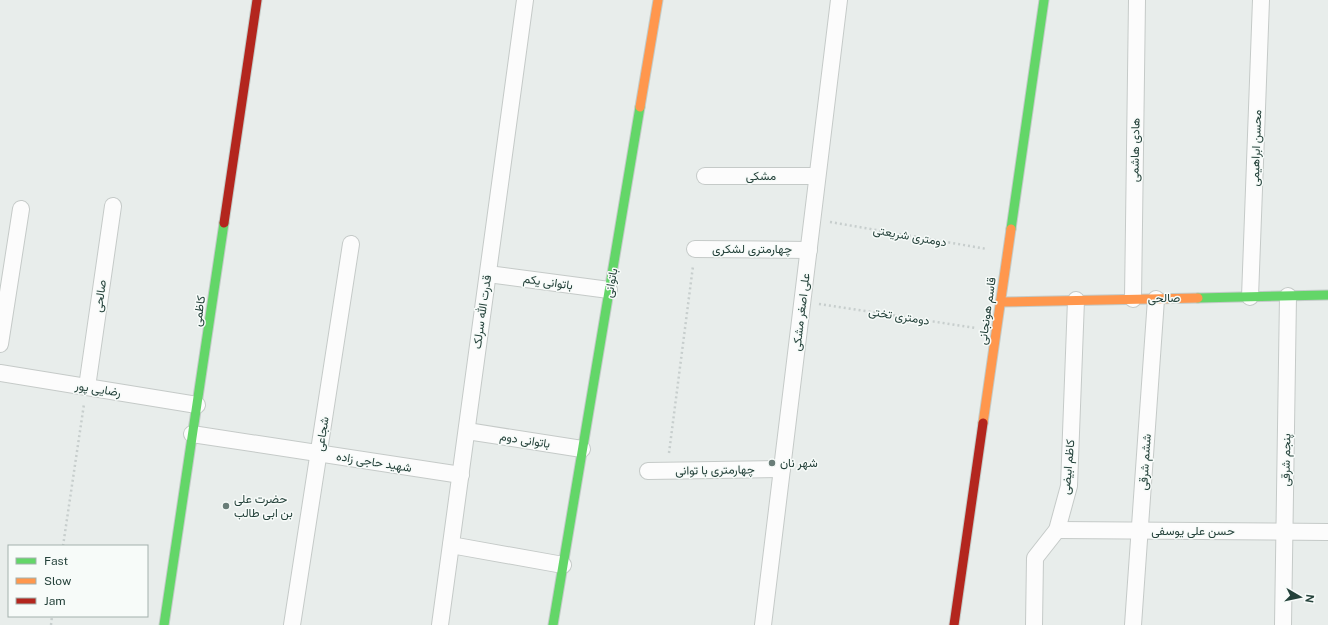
<svg xmlns="http://www.w3.org/2000/svg" width="1328" height="625" font-family="'Public Sans',Vazirmatn,sans-serif">
<style>
.lines{fill:none;stroke-linecap:round;stroke-linejoin:round}
.street-casing{stroke:#c5cac8;stroke-width:18}
.fast-casing{stroke:#c3cbc8;stroke-width:11}
.slow-casing{stroke:#c3cbc8;stroke-width:11}
.jam-casing{stroke:#c3cbc8;stroke-width:11}
.path{stroke:#c7cecd;stroke-width:2.5;stroke-dasharray:2 3;stroke-linecap:butt}
.street{stroke:#fcfcfc;stroke-width:16}
.fast{stroke:#63d668;stroke-width:9}
.slow{stroke:#ff974d;stroke-width:9}
.jam{stroke:#b3261e;stroke-width:9}
.poi-dot{fill:#697d78;stroke:#f7fbf9;stroke-width:1.5}
.labels{text-anchor:middle;dominant-baseline:central;stroke-width:3;stroke-linejoin:round;paint-order:stroke}
.street-label{font-size:12px;fill:#24413a;stroke:#f7fbf9}
.poi-label{font-size:12px;fill:#24413a;stroke:#f7fbf9;text-anchor:start}
</style>
<rect width="100%" height="100%" fill="#e8edeb"/>
<g class="lines">
<g class="street-casing">
<g id="street">
<polyline points="705,176 817,176"/>
<polyline points="695,249 809,250"/>
<polyline points="488,274 609,290"/>
<polyline points="1250,297 1261,0"/>
<polyline points="1133,299 1137,0"/>
<polyline points="0,344 21,209"/>
<polyline points="0,373 197,405"/>
<polyline points="87,387 113,206"/>
<polyline points="467,431 582,449"/>
<polyline points="192,434 461,475"/>
<polyline points="648,471 782,469"/>
<polyline points="1057,530 1328,532"/>
<polyline points="451,545 563,565"/>
<polyline points="292,625 351,244"/>
<polyline points="440,625 525,0"/>
<polyline points="763,625 839,0"/>
<polyline points="1034,625 1035,558 1057,530 1069,486 1076,300"/>
<polyline points="1133,625 1156,299"/>
<polyline points="1283,625 1288,296"/>
</g>
</g>
<g class="fast-casing">
<g id="fast">
<polyline points="1011,229 1044,0"/>
<polyline points="1198,298 1328,295"/>
<polyline points="164,625 224,223"/>
<polyline points="553,625 640,107"/>
</g>
</g>
<g class="slow-casing">
<g id="slow">
<polyline points="640,107 658,0"/>
<polyline points="1000,302 1198,298"/>
<polyline points="983,423 1011,229"/>
</g>
</g>
<g class="jam-casing">
<g id="jam">
<polyline points="224,223 257,0"/>
<polyline points="954,625 983,423"/>
</g>
</g>
<g class="path">
<polyline points="830,222 987,249"/>
<polyline points="819,304 976,328"/>
<polyline points="669,453 693,266"/>
<polyline points="63,546 84,404"/>
<polyline points="51,625 52,616"/>
</g>
<use href="#street" class="street"/>
<use href="#fast" class="fast"/>
<use href="#slow" class="slow"/>
<use href="#jam" class="jam"/>
</g>
<g class="poi-dot">
<circle cx="772" cy="463" r="4"/>
<circle cx="226" cy="506" r="4"/>
</g>
<g class="labels">
<g class="street-label">
<text transform="translate(1256 148) rotate(-88)">محسن ابراهیمی</text>
<text transform="translate(1135 150) rotate(-89)">هادی هاشمی</text>
<text x="761" y="176">مشکی</text>
<text transform="translate(910 236) rotate(10)">دومتری شریعتی</text>
<text x="752" y="249">چهارمتری لشکری</text>
<text transform="translate(548 282) rotate(8)">باتوانی یکم</text>
<text transform="translate(611 283) rotate(-80)">باتوانی</text>
<text transform="translate(100 296) rotate(-82)">صالحی</text>
<text transform="translate(1164 298) rotate(-1)">صالحی</text>
<text transform="translate(199 311) rotate(-82)">کاظمی</text>
<text transform="translate(987 311) rotate(-82)">قاسم هونجانی</text>
<text transform="translate(482 312) rotate(-82)">قدرت الله سرلک</text>
<text transform="translate(801 312) rotate(-83)">علی اصغر مشکی</text>
<text transform="translate(899 316) rotate(9)">دومتری تختی</text>
<text transform="translate(98 389) rotate(9)">رضایی پور</text>
<text transform="translate(322 434) rotate(-81)">شجاعی</text>
<text transform="translate(525 440) rotate(9)">باتوانی دوم</text>
<text transform="translate(1286 460) rotate(-89)">پنجم شرقی</text>
<text transform="translate(374 462) rotate(9)">شهید حاجی زاده</text>
<text transform="translate(1145 462) rotate(-86)">ششم شرقی</text>
<text transform="translate(1068 467) rotate(-85)">کاظم ابیضی</text>
<text transform="translate(715 470) rotate(-1)">چهارمتری با توانی</text>
<text x="1193" y="531">حسن علی یوسفی</text>
</g>
<g class="poi-label">
<text x="780" y="463">شهر نان</text>
<text x="234" y="499">حضرت علی<tspan x="234" dy="14">بن ابی طالب</tspan></text>
</g>
</g>
<rect x="8" y="545" width="140" height="72" fill="#f7fbf9" stroke="#a3b1ad"/>
<rect x="16" y="558" width="20" height="6" fill="#63d668" stroke="#a3b1ad"/>
<text x="44" y="565" font-size="12" fill="#24413a">Fast</text>
<rect x="16" y="578" width="20" height="6" fill="#ff974d" stroke="#a3b1ad"/>
<text x="44" y="585" font-size="12" fill="#24413a">Slow</text>
<rect x="16" y="598" width="20" height="6" fill="#b3261e" stroke="#a3b1ad"/>
<text x="44" y="605" font-size="12" fill="#24413a">Jam</text>
<g transform="translate(1300 597) rotate(99)" stroke="#f7fbf9" stroke-width="3" paint-order="stroke">
<path d="M0-3L7 15L0 10L-7 15Z" fill="#24413a"/>
<text y="-6" font-size="11" font-weight="bold" text-anchor="middle" fill="#24413a">N</text>
</g>
</svg>
